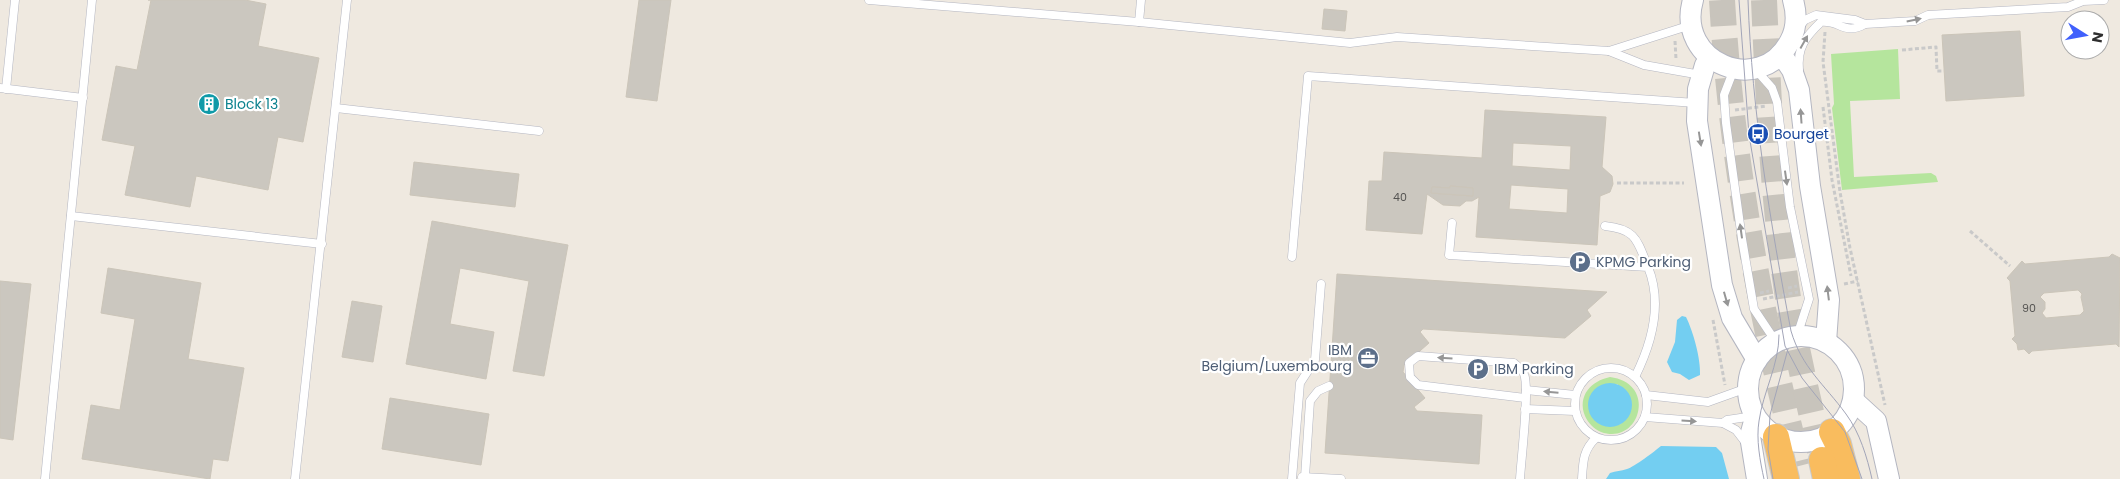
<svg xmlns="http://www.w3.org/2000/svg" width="2120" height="479" font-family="Poppins,sans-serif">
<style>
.green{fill:#b5e59d;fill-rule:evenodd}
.water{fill:#73cef1}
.building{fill:#cbc7bf;stroke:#cbc5b9;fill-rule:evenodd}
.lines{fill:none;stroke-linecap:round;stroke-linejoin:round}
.trunk-tunnel{stroke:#c8c4bc;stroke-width:26;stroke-dasharray:26 13;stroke-linecap:butt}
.service-casing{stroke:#b4b6c1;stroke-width:9}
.tertiary-casing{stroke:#b4b6c1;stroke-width:22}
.trunk-casing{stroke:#c9c9c9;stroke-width:28}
.path{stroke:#c9c9c9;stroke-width:3;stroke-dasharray:4 2.5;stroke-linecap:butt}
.service{stroke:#fff;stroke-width:8}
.tertiary{stroke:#fff;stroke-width:20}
.trunk{stroke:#f9bc5e;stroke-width:26}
.tram{stroke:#a2a5b8;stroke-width:1}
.oneway{fill:#969696}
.labels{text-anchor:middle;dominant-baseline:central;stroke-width:4.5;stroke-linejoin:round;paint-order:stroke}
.number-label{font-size:11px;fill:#555452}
.culture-label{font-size:14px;fill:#0d838f;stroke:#fff;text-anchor:start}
.transit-label{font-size:14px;fill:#164399;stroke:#fff;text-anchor:start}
.service-label{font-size:14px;fill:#4e5e75;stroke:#fff;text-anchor:start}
</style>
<rect width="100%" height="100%" fill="#efe9e0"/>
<g class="green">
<polygon points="1898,49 1900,99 1850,101 1854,177 1931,173 1936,176 1938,182 1842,190 1832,108 1834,104 1831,54"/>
<path d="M 1610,377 C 1658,383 1640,446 1601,432 C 1594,429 1588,423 1585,416 C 1577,396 1591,381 1610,377 ZM 1617,384 L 1628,393 L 1621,424 L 1606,426 L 1590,398 L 1598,387 Z"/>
</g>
<g class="water">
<path d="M 1682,316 L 1686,317 C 1693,331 1701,359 1700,375 L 1689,380 L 1680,374 L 1672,372 L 1667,362 L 1675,342 L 1677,320 Z"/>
<circle cx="1610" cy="405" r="22"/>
<path d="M 1661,446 L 1716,447 L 1722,453 L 1729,479 L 1606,479 L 1610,473 C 1616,471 1621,471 1627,469 C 1634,467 1655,451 1661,446 Z"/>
</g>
<g class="building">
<polygon points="148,0 245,0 266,4 258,46 319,58 303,142 278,137 268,190 196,176 190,207 125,195 135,146 102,140 116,66 137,70 151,0"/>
<polygon points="639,0 671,0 657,101 626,97"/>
<polygon points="1324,9 1347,11 1345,31 1322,29"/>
<polygon points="2020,31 2024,96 1946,101 1942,35"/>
<path d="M 1485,110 L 1606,117 L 1602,167 L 1612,176 L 1613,184 L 1610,192 L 1600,196 L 1597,245 L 1476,237 L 1479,197 L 1472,201 L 1466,201 L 1460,206 L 1443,205 L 1427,194 L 1422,234 L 1366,230 L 1369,181 L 1382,181 L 1384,152 L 1482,158 ZM 1513,143 L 1571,146 L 1570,170 L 1512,166 ZM 1511,185 L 1568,189 L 1567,213 L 1509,209 ZM 1450,186 L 1473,188 L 1473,196 L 1431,193 L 1432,187 L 1450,188 Z"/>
<polygon points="414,162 519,174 515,207 410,195"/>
<polygon points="1450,186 1473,188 1473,196 1431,193 1432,187 1450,188"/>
<polygon points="432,221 568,245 544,376 513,371 529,281 460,268 450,324 494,332 486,379 406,364"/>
<path d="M 2112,254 L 2120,258 L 2119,347 L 2116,344 L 2032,351 L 2029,354 L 2024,349 L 2018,350 L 2017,344 L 2012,339 L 2015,336 L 2010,281 L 2007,278 L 2022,261 L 2025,264 L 2109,257 ZM 2078,290 L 2082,294 L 2081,297 L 2084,311 L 2080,315 L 2046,318 L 2042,313 L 2045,309 L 2045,302 L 2040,297 L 2044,293 Z"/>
<polygon points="108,268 201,283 188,359 244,368 228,461 213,459 210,479 82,459 91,405 120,410 135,319 101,313"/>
<polygon points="1337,274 1607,292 1587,310 1591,316 1565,338 1423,329 1420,332 1429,343 1404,365 1403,372 1425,398 1414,407 1417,411 1482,415 1479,464 1325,453"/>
<polygon points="0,281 31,284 13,440 0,438"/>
<polygon points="352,301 382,306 373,362 342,357"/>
<polygon points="390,398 489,414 481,465 382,449"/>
</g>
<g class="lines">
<g class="trunk-tunnel">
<path d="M 1722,0 C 1731,158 1760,313 1799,466"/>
<path d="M 1764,0 C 1769,113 1774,227 1795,339 C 1803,379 1813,420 1822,460"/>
</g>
<g class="service-casing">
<g id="service">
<polyline points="869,0 1139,22 1350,43 1397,37 1609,51 1691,25"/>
<polyline points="1139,22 1141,0"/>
<polyline points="1799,27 1805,20 1816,15 1855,20 1865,24 1915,21 1928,15 2068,7 2083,1 2104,0"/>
<polyline points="1609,51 1644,65 1701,75"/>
<polyline points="1734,69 1724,95 1726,123 1742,239 1754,309 1776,342"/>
<path d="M 1799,70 C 1797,48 1805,37 1821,22 C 1840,20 1845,36 1865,24"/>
<polyline points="1757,71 1772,88 1777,102 1790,207 1809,299 1797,336"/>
<polyline points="0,88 83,98"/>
<polyline points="6,89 15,0"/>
<polyline points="336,108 539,131"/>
<polyline points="71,216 322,244"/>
<path d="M 1452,223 L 1449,255 L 1648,267 C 1663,304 1652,343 1635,377"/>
<path d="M 1605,226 C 1636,229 1637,240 1648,267"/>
<polyline points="1292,257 1308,76 1696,103"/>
<circle cx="1611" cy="404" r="36"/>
<polyline points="1526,390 1575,395"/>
<polyline points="1646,395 1708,402 1747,388"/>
<polyline points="1525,409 1575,411"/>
<polyline points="1645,417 1723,423 1727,420 1754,416"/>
<polyline points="1723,423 1736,430 1746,443"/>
<polyline points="1302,477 1341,479"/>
<polyline points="1305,477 1310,401 1318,391 1329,386"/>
<polyline points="45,479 92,0"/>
<polyline points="295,479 347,0"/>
<polyline points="1292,479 1300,383 1315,360 1321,284"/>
<path d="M 1520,479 C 1521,460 1530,388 1524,374 C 1523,370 1517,366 1514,363 L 1418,356 L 1409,363 L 1410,377 L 1418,385 L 1525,398"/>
<path d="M 1582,479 C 1583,462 1583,450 1596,438"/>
</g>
</g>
<g class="tertiary-casing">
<g id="tertiary">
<path d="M 1693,0 C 1675,62 1760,98 1790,41 C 1797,28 1797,14 1793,0"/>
<polyline points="1781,54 1792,70 1799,90 1810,186 1829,300 1826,342"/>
<polyline points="1711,59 1705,65 1698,89 1697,121 1722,285 1732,318 1757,360"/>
<circle cx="1801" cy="389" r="53"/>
<polyline points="1853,400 1876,421 1889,479"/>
<polyline points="1755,418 1750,436 1757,479"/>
</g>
</g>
<g class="trunk-casing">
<g id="trunk">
<polyline points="1832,432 1838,444 1847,479"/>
<polyline points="1776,437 1786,479"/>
<polyline points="1822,460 1826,479"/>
</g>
</g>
<g class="path">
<polyline points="1825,32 1823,62 1840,192 1850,248 1885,405"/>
<polyline points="1675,41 1676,59"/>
<polyline points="1902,50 1936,47 1937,71 1944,71"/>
<polyline points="1823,107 1832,180 1851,276"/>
<polyline points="1735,110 1766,106"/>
<polyline points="1617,183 1684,183"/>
<polyline points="1970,231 2010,266"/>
<polyline points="1844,284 1858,281"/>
<polyline points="1788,288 1797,286"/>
<polyline points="1760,293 1769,291"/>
<polyline points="1763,299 1798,292"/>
<polyline points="1713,320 1725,385"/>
</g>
<use href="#service" class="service"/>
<use href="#tertiary" class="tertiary"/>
<use href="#trunk" class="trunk"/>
<g class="tram">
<polyline points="1739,0 1749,135 1785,346 1802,378 1845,432 1862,479"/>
<path d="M 1748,0 C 1752,112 1770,221 1791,331 C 1802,368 1824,384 1846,414 C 1860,433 1867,457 1872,479"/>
<path d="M 1764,479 C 1760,461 1756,439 1759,421 C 1763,392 1779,365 1779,335"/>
<polyline points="1773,479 1768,449 1770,415 1788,349"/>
</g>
</g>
<defs><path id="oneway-solid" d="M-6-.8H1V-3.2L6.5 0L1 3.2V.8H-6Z" transform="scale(1.25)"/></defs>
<g class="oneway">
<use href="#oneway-solid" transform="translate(1914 20) rotate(-12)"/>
<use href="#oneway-solid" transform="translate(1804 42) rotate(-61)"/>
<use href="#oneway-solid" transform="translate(1801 116) rotate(-94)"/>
<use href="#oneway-solid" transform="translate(1700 139) rotate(81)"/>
<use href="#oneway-solid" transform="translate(1786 178) rotate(82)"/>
<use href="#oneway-solid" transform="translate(1741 231) rotate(-98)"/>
<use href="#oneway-solid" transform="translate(1828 293) rotate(-97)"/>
<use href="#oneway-solid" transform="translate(1726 299) rotate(74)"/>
<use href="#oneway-solid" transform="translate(1445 358) rotate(-176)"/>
<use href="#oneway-solid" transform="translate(1551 392) rotate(-175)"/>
<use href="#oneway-solid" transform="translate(1689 421) rotate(4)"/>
</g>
<defs>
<g id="building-disc" transform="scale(1.125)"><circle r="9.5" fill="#0f9aa8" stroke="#fff"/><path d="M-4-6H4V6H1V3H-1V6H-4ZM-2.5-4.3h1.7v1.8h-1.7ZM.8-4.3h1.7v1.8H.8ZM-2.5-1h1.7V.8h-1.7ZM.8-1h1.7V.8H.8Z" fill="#fff"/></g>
<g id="bus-disc" transform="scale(1.125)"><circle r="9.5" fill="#1a4fb4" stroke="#fff"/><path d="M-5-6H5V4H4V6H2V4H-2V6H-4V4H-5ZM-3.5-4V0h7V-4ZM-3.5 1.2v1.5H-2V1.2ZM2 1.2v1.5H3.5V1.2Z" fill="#fff"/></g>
<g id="parking-disc" transform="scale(1.125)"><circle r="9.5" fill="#5c6f8a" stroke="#fff"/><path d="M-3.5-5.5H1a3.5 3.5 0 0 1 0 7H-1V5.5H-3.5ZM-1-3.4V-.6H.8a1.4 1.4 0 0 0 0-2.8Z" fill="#fff"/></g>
<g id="office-disc" transform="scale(1.125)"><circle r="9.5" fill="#5c6f8a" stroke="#fff"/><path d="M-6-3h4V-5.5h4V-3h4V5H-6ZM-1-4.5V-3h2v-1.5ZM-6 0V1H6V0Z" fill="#fff"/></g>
</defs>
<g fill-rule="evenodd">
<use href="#building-disc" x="209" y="104"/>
<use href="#bus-disc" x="1758" y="134"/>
<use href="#parking-disc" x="1580" y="262"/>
<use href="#office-disc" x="1368" y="358"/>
<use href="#parking-disc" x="1478" y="369"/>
</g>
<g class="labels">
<g class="number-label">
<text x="1400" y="197">40</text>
<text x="2029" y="308">90</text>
</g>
<g class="culture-label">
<text x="225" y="104">Block 13</text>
</g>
<g class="transit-label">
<text x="1774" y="134">Bourget</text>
</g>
<g class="service-label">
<text x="1596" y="262">KPMG Parking</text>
<text x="1352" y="350" text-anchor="end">IBM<tspan x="1352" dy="16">Belgium/Luxembourg</tspan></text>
<text x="1494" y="369">IBM Parking</text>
</g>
</g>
<g transform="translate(2085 35) rotate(101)"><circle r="24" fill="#ffffff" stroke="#ababab"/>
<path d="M0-4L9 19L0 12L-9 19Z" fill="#4060fc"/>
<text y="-8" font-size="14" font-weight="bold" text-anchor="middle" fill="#2e2e2e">N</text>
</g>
</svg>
